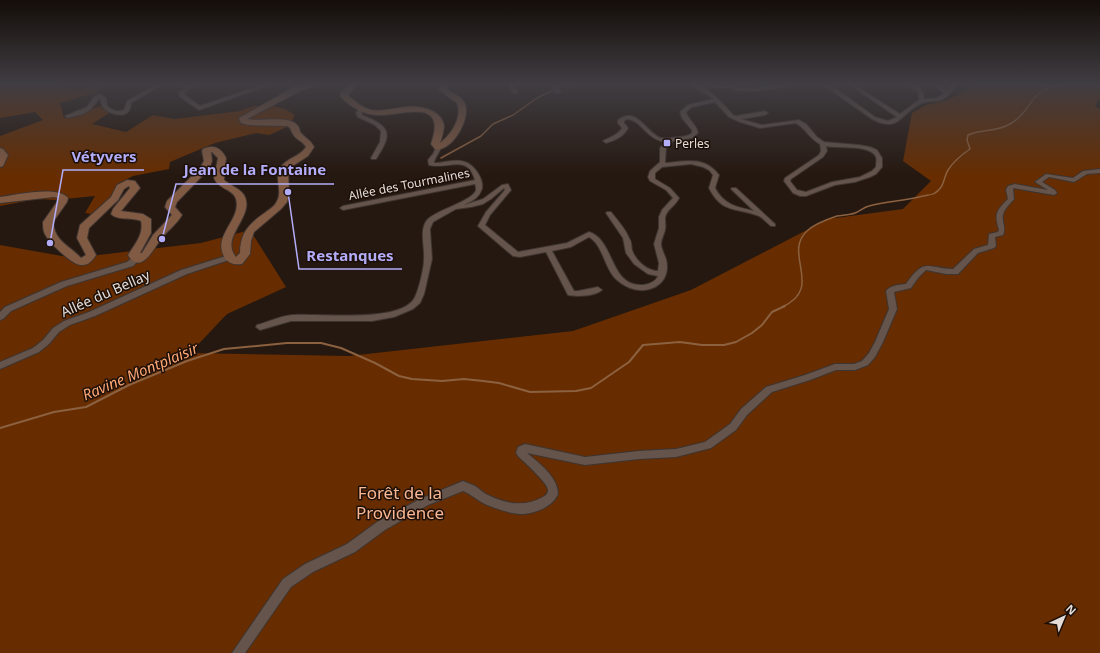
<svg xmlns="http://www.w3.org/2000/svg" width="1100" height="653" font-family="'Noto Sans',sans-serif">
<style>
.forest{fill:#672d01}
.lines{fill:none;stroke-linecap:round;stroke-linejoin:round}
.stream-far1{stroke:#8c6140;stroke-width:1.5}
.stream{stroke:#8c6140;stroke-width:2}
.minor-casing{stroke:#3e3430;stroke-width:2}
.secondary-casing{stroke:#3e3430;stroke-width:2}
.minor{fill:#64544b;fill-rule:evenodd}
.secondary{fill:#805a43;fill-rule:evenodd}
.poi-dot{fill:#b3adf9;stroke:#1b0f08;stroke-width:1.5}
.labels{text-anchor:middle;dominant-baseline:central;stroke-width:3;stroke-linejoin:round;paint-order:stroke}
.far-poi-label{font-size:12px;fill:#e6dcd7;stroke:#1b0f08;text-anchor:start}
.far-street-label{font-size:12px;fill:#e6dcd7;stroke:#1b0f08}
.street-label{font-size:14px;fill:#e6dcd7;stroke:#1b0f08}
.water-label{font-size:15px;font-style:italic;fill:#fda775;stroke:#1b0f08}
.near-park-label{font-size:17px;fill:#f9b793;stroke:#1b0f08}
.leader{fill:none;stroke:#b3adf9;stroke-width:1.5}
.callout-dot{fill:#b3adf9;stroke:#1b0f08;stroke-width:1.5}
.callout-label{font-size:15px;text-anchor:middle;font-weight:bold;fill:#b3adf9;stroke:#1b0f08;stroke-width:3;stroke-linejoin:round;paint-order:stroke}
</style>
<rect width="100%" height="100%" fill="#251810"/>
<g class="forest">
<path d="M 0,84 L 56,84 C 73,96 92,84 110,84 L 104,86 L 98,92 L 60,103 L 64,118 L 101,106 L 103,109 L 109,113 L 92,124 L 126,132 L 153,115 L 174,119 L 240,111 L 254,106 L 273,106 L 285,109 L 295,115 L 289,126 L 269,135 L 256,133 L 215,143 L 170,162 L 169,169 L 133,176 L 119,183 L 110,197 L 92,214 L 85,213 L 95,196 L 55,200 L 37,199 L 0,206 L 0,136 L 43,120 L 35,112 L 0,118 Z"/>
<polygon points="974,84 1100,84 1100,99 1098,100 1095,107 1100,109 1100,653 0,653 0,245 73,258 201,243 250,230 286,287 227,314 190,353 349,356 573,331 691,290 828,219 903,209 931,181 903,161 912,113 926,105 944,101 958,95"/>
</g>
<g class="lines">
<g class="stream-far1">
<polyline points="701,84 717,87 728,87"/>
<polyline points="734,86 743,84"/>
<polyline points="441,158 481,136 493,124 513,115 537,98 560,87 578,84 663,84"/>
<path d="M 782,307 C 825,288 782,254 807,231 C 814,224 828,219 837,216 C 843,215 850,215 855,213 C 860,211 864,207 869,206 C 887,201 905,201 923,196 C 927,195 932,195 935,193 C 945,187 943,178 948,170 C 954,161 961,155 970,149 L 967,140 L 968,135 C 981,129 997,132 1010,124 C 1035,109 1026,91 1062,84"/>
</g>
<polyline class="stream" points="0,428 54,412 86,407 129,385 187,361 224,349 287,343 321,343 341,348 375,363 399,376 412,379 442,381 464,379 483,381 499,383 530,392 576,391 591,388 629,362 643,345 680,342 702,345 724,345 736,342 752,333 762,325 772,312 785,306"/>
<g class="minor-casing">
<g id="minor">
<path d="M 157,84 L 163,84 L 131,103 C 131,105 130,110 128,112 C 122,118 107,113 103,107 C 101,105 101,101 100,98 L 90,110 L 83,114 L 68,118 L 65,116 L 87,107 L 94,97 L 100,94 L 106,98 L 107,106 C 112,110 117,113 124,110 L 127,101 Z"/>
<polygon points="175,84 188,85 198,84 198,85 190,88 185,93 185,95 200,106 265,84 272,84 199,110 180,97 179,93 185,88 175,85"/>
<polygon points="508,84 512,84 518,92 517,93 513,93"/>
<polygon points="560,84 566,84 557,88 561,92 556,93 551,88"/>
<path d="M 688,84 C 705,82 723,104 733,115 L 736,116 L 765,111 L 768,113 L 765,115 L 741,119 L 744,120 L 762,125 L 799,120 L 806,124 L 817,137 L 824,142 L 859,145 L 870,147 L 877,150 L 882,158 L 882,167 L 876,174 L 870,177 L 855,182 L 835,185 L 806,196 L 800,196 L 793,193 L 784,181 L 785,178 L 819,155 L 821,151 L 820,144 C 810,139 806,129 796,123 L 760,128 L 740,122 L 729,117 L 715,102 L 692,107 L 686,112 C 688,120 697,125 698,133 L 692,138 L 673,141 L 666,148 L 665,163 C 686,161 705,156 719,175 L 715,188 C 724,205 737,207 754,211 L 731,189 L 732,188 L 736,188 L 775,224 L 775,226 L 771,226 C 767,223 763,218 759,216 C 736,207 722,214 709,188 L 713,175 L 709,170 L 703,167 L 691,164 L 662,167 L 655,173 L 655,179 L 670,188 L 679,198 C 676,206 666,209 665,218 C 665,222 666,226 665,230 C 664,235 661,239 661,245 C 662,250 664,254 666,259 C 670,275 662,288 645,290 C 635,291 625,287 617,280 C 604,269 604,246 589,237 L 571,247 L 552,251 L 574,291 L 578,291 L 598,287 L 602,290 C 595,296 578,297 568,295 L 546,252 L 520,257 L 513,256 L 479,227 L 478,226 L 486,212 L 505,190 L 504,188 L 491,199 L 483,204 L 471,207 L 456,209 L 433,222 L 430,229 L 432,259 L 424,294 L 420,303 L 413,309 L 394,317 L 372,321 L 291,321 L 260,330 L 256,327 L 257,325 C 268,322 281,316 292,315 C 318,313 403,324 415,297 C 419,288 424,269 424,259 C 425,247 419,230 427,220 C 436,210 473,201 476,190 C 476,188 476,186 475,184 L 343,210 L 340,208 L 343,206 L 475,180 C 467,153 448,170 429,165 L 428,160 L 433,154 L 437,145 L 439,144 L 442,146 C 440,151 434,159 434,163 C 445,163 454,158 465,162 C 475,165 486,182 481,191 C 478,199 471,201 464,205 L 483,199 L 502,185 L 508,184 L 511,190 L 490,215 L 485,225 L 518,252 L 567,243 L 589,232 C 615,240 609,287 643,285 C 650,284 656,281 658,276 L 648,274 L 634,264 L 626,253 L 623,238 L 606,213 L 607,212 L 611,212 C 617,220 625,228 629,238 C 632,242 631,245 632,250 C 635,260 647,271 658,271 L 659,263 L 654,244 L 659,228 L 659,217 L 662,210 L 673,198 L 666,190 L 650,181 L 648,177 L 650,171 L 660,162 L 660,148 L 666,142 C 646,140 642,120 627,119 L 624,121 L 624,123 L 628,128 C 623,137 616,140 606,143 L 603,141 C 610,137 617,136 622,128 L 618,123 L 618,120 C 637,105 646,133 661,138 C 666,139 672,138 677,137 C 683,137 688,136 692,133 L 692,130 L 682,118 L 680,112 L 688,105 L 713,99 L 710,96 ZM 826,146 C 838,149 871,144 876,157 C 877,160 876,164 876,167 L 872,171 L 860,177 L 832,182 L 806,192 L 797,190 L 790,181 L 791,179 L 823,157 L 827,151 Z"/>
<path d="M 724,84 C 731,83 736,87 742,88 C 760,89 778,82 796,84 C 791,86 785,87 780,88 C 764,90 738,96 724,84 Z"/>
<path d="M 822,84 L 828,84 L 831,85 L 875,117 L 888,121 L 897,117 L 848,84 L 853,84 L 900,114 L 919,100 L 918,92 L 906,84 C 916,84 924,88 924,99 L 937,98 L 944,94 L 935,84 L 939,84 L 946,90 L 952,84 L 958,84 C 951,91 947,100 937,101 C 932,102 927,101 922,103 C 900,112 901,134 872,119 Z"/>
<path d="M 360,107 L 365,108 L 362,113 L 362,115 C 391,127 393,133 376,159 L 372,159 L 371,158 L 380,142 L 381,131 L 375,125 L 358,117 L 356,113 Z"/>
<path d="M 1100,169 L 1100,173 L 1087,174 L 1074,182 L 1049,177 L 1042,182 L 1055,190 L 1057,193 L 1054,195 L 1013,188 L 1014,199 C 1011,203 1006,207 1004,212 C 1000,220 1007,227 1003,235 L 995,237 L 996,246 L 994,248 L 978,253 L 958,274 L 946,274 L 926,270 L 918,278 L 911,288 L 894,292 L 897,309 L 883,342 L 875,357 L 868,365 L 855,370 L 836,370 L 810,380 L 772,392 L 747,415 L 736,430 L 711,448 L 676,457 L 639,459 L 585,465 L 527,453 C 539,463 558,477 558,494 C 553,506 537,513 524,514 C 514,515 494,508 485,504 C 477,500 471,494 463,491 L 428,505 L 385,530 L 355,552 L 313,572 L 291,587 L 245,653 L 232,653 L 283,579 L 305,564 L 347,544 L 377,522 L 420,499 L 463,481 C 467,483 471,484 475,486 C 480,489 484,494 490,496 C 507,504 526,507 543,497 C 546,495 548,494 548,490 C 548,483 524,462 518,456 L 516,453 L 518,447 L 525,444 L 585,457 L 639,451 L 676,449 L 705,442 L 730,424 L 741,409 L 766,387 L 805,375 L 835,364 L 854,364 L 862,361 L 869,353 L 875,342 L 889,309 L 886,291 C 891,285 898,285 906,284 C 925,257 926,268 953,269 L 974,249 L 988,245 L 989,234 L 998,232 L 999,230 C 994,214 996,211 1008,199 L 1006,190 L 1008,186 L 1015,184 L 1048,190 L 1035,182 L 1046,174 L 1073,178 L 1083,171 Z"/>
<polygon points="229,255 232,255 233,257 232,259 187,274 95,316 70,325 59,332 49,344 39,352 0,369 0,362 33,348 43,340 53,328 64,321 89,312 181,270"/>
<polygon points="133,257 139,257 140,259 133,266 67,286 11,311 3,319 0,320 0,312 5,307 61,282 127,262"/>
</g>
</g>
<g class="secondary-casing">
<g id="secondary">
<path d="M 308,84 L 319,84 L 300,91 L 247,119 C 260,122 288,115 297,125 C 300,127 299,131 301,133 C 306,139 311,140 314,147 L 308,156 L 288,169 L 289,193 L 287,202 L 281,209 L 254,232 L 251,241 L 250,254 L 242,264 C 235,265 229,264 225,258 C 211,236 242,220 236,199 C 233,189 218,189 214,178 L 218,158 L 212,152 L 211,152 L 212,161 L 209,169 L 177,202 L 175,207 L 182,215 C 176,225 168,230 161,239 C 154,248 141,276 128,255 C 135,244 144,234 141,221 C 132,217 118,221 111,214 L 113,209 L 130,188 L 129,186 L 124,189 L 118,200 L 89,228 L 87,238 L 96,255 C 93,260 88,266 81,265 C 72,265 47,241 44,232 C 43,229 43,225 43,222 L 57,202 L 58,198 L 54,197 L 0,203 L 0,197 C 15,195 58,185 68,198 L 67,202 L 53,222 C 55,242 69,245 81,258 L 86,255 L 77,238 L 80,225 L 111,197 L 117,185 L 127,180 L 135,181 L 140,188 L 121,211 L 143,214 L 151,219 L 151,233 L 140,253 L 142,253 L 153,235 L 172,215 L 165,207 L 167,201 L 200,168 L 204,161 L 202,151 L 203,149 C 214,144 221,148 226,158 L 224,180 C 231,186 239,188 244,195 C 256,216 219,237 236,257 L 240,253 C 240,232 250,223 266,212 C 270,209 275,206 277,201 C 283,191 274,178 280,168 C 286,158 300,157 306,147 C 303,141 296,140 293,134 C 290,130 292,128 287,126 L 249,125 L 241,123 L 239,118 L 294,87 Z"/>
<path d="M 350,84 L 358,84 L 348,95 C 354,101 363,108 371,110 C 383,112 394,108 405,107 C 418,105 441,109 444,125 C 444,131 442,137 440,143 C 451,135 463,117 457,103 L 439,90 L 441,84 L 447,84 L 447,89 C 453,94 461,96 464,102 C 473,116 452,153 435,149 L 431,144 C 448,96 402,116 378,115 C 364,115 349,106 340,96 L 341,92 Z"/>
<polygon points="0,148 3,149 8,155 3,166 0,167"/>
</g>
</g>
<use href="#minor" class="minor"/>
<use href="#secondary" class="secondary"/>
</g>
<linearGradient id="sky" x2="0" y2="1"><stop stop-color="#140d09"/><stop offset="0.48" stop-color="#403d42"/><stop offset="1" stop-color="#403d42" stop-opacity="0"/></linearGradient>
<rect width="1100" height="175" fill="url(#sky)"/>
<rect class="poi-dot" x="663" y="139" width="8" height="8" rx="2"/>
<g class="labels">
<g class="far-poi-label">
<text x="675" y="143">Perles</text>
</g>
<g class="far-street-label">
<text transform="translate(409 184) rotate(-11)">Allée des Tourmalines</text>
</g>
<g class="street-label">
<text transform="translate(105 293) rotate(-24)">Allée du Bellay</text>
</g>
<g class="water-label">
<text transform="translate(140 371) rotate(-23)">Ravine Montplaisir</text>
</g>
<g class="near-park-label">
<text x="400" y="492">Forêt de la<tspan x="400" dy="20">Providence</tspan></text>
</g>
</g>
<path class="leader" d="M50 243L63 170H144M162 239L176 184H334M288 192L299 269H402"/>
<g class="callout-dot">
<circle cx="50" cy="243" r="4"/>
<circle cx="162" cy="239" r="4"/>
<circle cx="288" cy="192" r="4"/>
</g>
<g class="callout-label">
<text x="104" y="162">Vétyvers</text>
<text x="255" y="175">Jean de la Fontaine</text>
<text x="350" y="261">Restanques</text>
</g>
<g transform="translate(1064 617) rotate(44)" stroke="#1b0f08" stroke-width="3" paint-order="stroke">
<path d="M0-3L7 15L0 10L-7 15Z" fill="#e6dcd7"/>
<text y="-6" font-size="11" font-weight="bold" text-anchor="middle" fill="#e6dcd7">N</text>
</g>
</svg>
